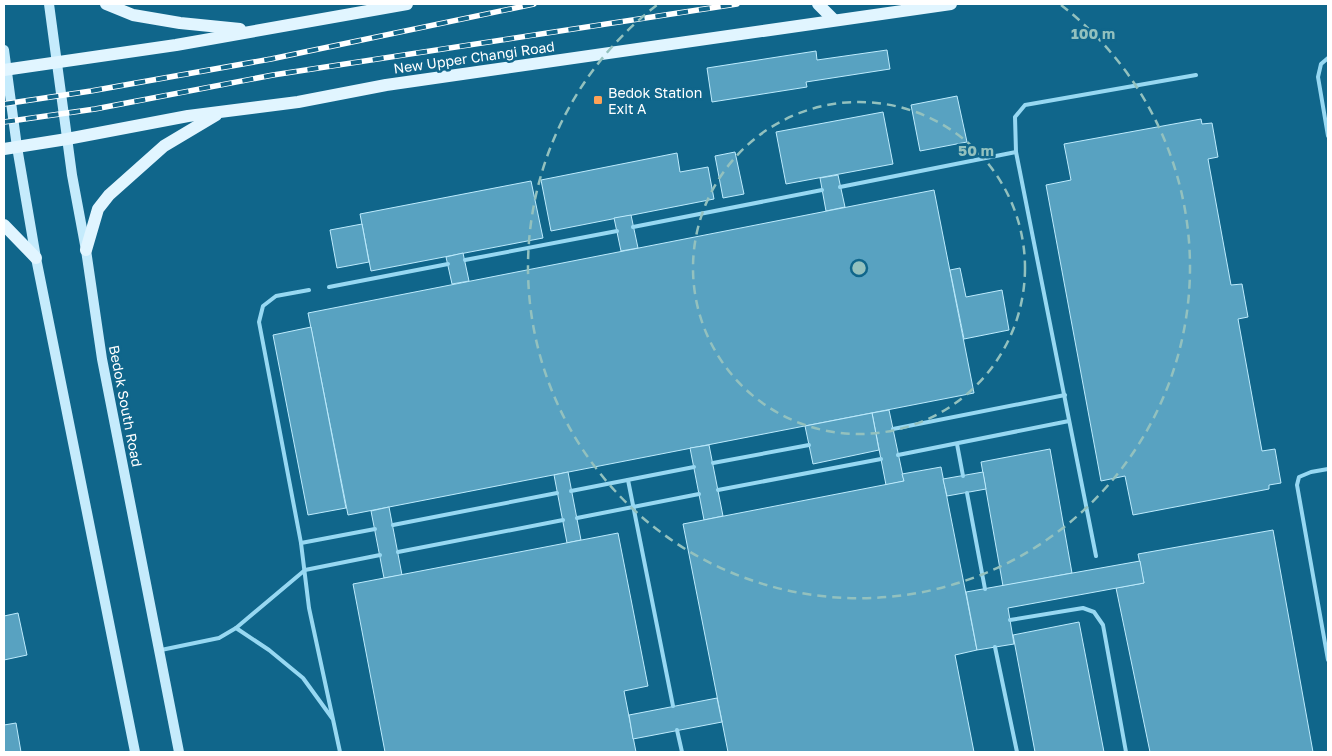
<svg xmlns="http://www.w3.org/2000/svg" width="1332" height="756" font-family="'Golos Text',sans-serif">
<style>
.building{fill:#58a2c1;stroke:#bdebfd}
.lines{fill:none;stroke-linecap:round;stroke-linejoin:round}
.service{stroke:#97d8f2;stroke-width:4}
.secondary{stroke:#c5ebfc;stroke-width:10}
.primary{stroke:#e1f5ff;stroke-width:12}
.rail-casing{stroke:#fff;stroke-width:5.5}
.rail{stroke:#10668b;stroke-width:4;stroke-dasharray:11;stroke-linecap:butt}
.ring{fill:none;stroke:#93c1be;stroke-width:2.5;stroke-dasharray:9 6}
.poi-dot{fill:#ffa257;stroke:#10668b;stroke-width:2}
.labels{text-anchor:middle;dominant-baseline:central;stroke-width:5;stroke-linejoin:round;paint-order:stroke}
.street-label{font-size:14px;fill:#fff;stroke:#10668b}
.poi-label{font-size:14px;fill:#fff;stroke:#10668b;text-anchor:start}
.centre{fill:#93c1be;stroke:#10668b;stroke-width:2.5}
.ring-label{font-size:15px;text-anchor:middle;font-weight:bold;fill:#93c1be;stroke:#10668b;stroke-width:5;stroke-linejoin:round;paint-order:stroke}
</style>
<rect width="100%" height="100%" fill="#10668b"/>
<g class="building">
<polygon points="887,50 890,69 806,82 807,87 712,102 707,68 816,51 817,60"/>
<polygon points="957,96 967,142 920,151 911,105"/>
<polygon points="883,112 893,164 786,184 776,132"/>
<polygon points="1201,119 1202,124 1212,123 1218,157 1208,159 1231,285 1242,284 1248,317 1238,319 1262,451 1275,449 1281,483 1269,485 1269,489 1133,515 1125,476 1101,481 1046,185 1071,180 1064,144"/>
<polygon points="735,152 744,194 723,198 715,156"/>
<polygon points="677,153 680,172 708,167 714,199 551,231 541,180"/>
<polygon points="838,175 845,207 826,211 820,178"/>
<polygon points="531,181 543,238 371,271 360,214"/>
<polygon points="934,190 974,393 348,515 308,313"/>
<polygon points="631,215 638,248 621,251 614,218"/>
<polygon points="362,224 369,262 337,268 330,230"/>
<polygon points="463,253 469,281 452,284 446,257"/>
<polygon points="960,268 966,297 1002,290 1009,330 964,339 950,270"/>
<polygon points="311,327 346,508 308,515 273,335"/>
<polygon points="889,410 904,481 886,485 872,413"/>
<polygon points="872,413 879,450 813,464 805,426"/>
<polygon points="709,445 723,516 704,520 690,448"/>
<polygon points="1050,449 1072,573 1003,586 981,462"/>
<polygon points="941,467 977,650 955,655 974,752 728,752 683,524 904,481 902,474"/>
<polygon points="568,472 581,540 567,543 554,475"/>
<polygon points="983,472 986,489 947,496 943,479"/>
<polygon points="389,507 402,575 384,578 371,511"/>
<polygon points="1273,530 1313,752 1150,752 1116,588 1144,583 1138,554"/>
<polygon points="618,533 648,686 624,691 636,752 385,752 353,584"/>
<polygon points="1140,561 1144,583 1008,608 1014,644 977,650 966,592"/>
<polygon points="18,613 27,655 4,660 4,616"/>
<polygon points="1079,622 1104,752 1035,752 1013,635"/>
<polygon points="717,698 722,722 633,739 629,715"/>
<polygon points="16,723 21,752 4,752 4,725"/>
</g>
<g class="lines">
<g class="service">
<polyline points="1328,58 1321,64 1318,77 1328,136"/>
<polyline points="840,187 1016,152"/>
<polyline points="633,227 822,190"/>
<polyline points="465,260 617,231"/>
<polyline points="329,287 448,264"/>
<polyline points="309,290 276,296 263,306 259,322 301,543 309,608 340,752"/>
<polyline points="893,429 1065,395"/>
<polyline points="957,444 963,476"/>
<polyline points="898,455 1069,421"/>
<polyline points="713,463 809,445"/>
<polyline points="1328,469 1311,472 1299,477 1297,485 1328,660"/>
<polyline points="628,480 673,706"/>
<polyline points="718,490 881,459"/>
<polyline points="571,491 694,467"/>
<polyline points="967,493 985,589"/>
<polyline points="577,518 699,494"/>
<polyline points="393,525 557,493"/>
<polyline points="301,543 375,529"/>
<polyline points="398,552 563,520"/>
<polyline points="1096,556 1016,152 1015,117 1025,105 1196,75"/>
<polyline points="1010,620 1083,608 1094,612 1103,625 1126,752"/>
<polyline points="236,628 269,650 303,678 332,718"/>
<polyline points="995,647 1017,752"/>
<polyline points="161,650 219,638 236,628 305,570 380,555"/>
<polyline points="677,730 682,752"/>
</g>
<g class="secondary">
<polyline points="49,4 72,175 86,250 102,359 179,752"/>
<polyline points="4,50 17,147 36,258 135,752"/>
</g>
<g class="primary">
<polyline points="106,4 133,15 180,23 240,29"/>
<polyline points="818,4 833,19"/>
<polyline points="4,70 176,45 407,4"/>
<polyline points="4,149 67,139 188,116 298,102 386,85 951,4"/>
<polyline points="4,225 36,258"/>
<polyline points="86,250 98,209 109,195 164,146 216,115"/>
</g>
<g class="rail-casing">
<g id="rail">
<polyline points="4,104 91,91 271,59 534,4"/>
<polyline points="4,122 95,109 273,75 737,4"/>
</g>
</g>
<use href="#rail" class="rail"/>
</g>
<g class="ring">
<circle cx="859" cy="268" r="166"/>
<path d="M1061 5A331 331 0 1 1 657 5"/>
</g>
<rect class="poi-dot" x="593" y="95" width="10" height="10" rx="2.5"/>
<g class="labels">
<g class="street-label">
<text transform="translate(474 57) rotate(-8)">New Upper Changi Road</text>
<text transform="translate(126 406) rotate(79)">Bedok South Road</text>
</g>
<g class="poi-label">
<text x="608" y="92">Bedok Station<tspan x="608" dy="16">Exit A</tspan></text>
</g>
</g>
<circle cx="859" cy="268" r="8" class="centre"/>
<g class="ring-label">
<text x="1093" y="39">100 m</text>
<text x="976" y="156">50 m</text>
</g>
<rect width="1332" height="756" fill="none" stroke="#ffffff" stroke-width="10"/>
</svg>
